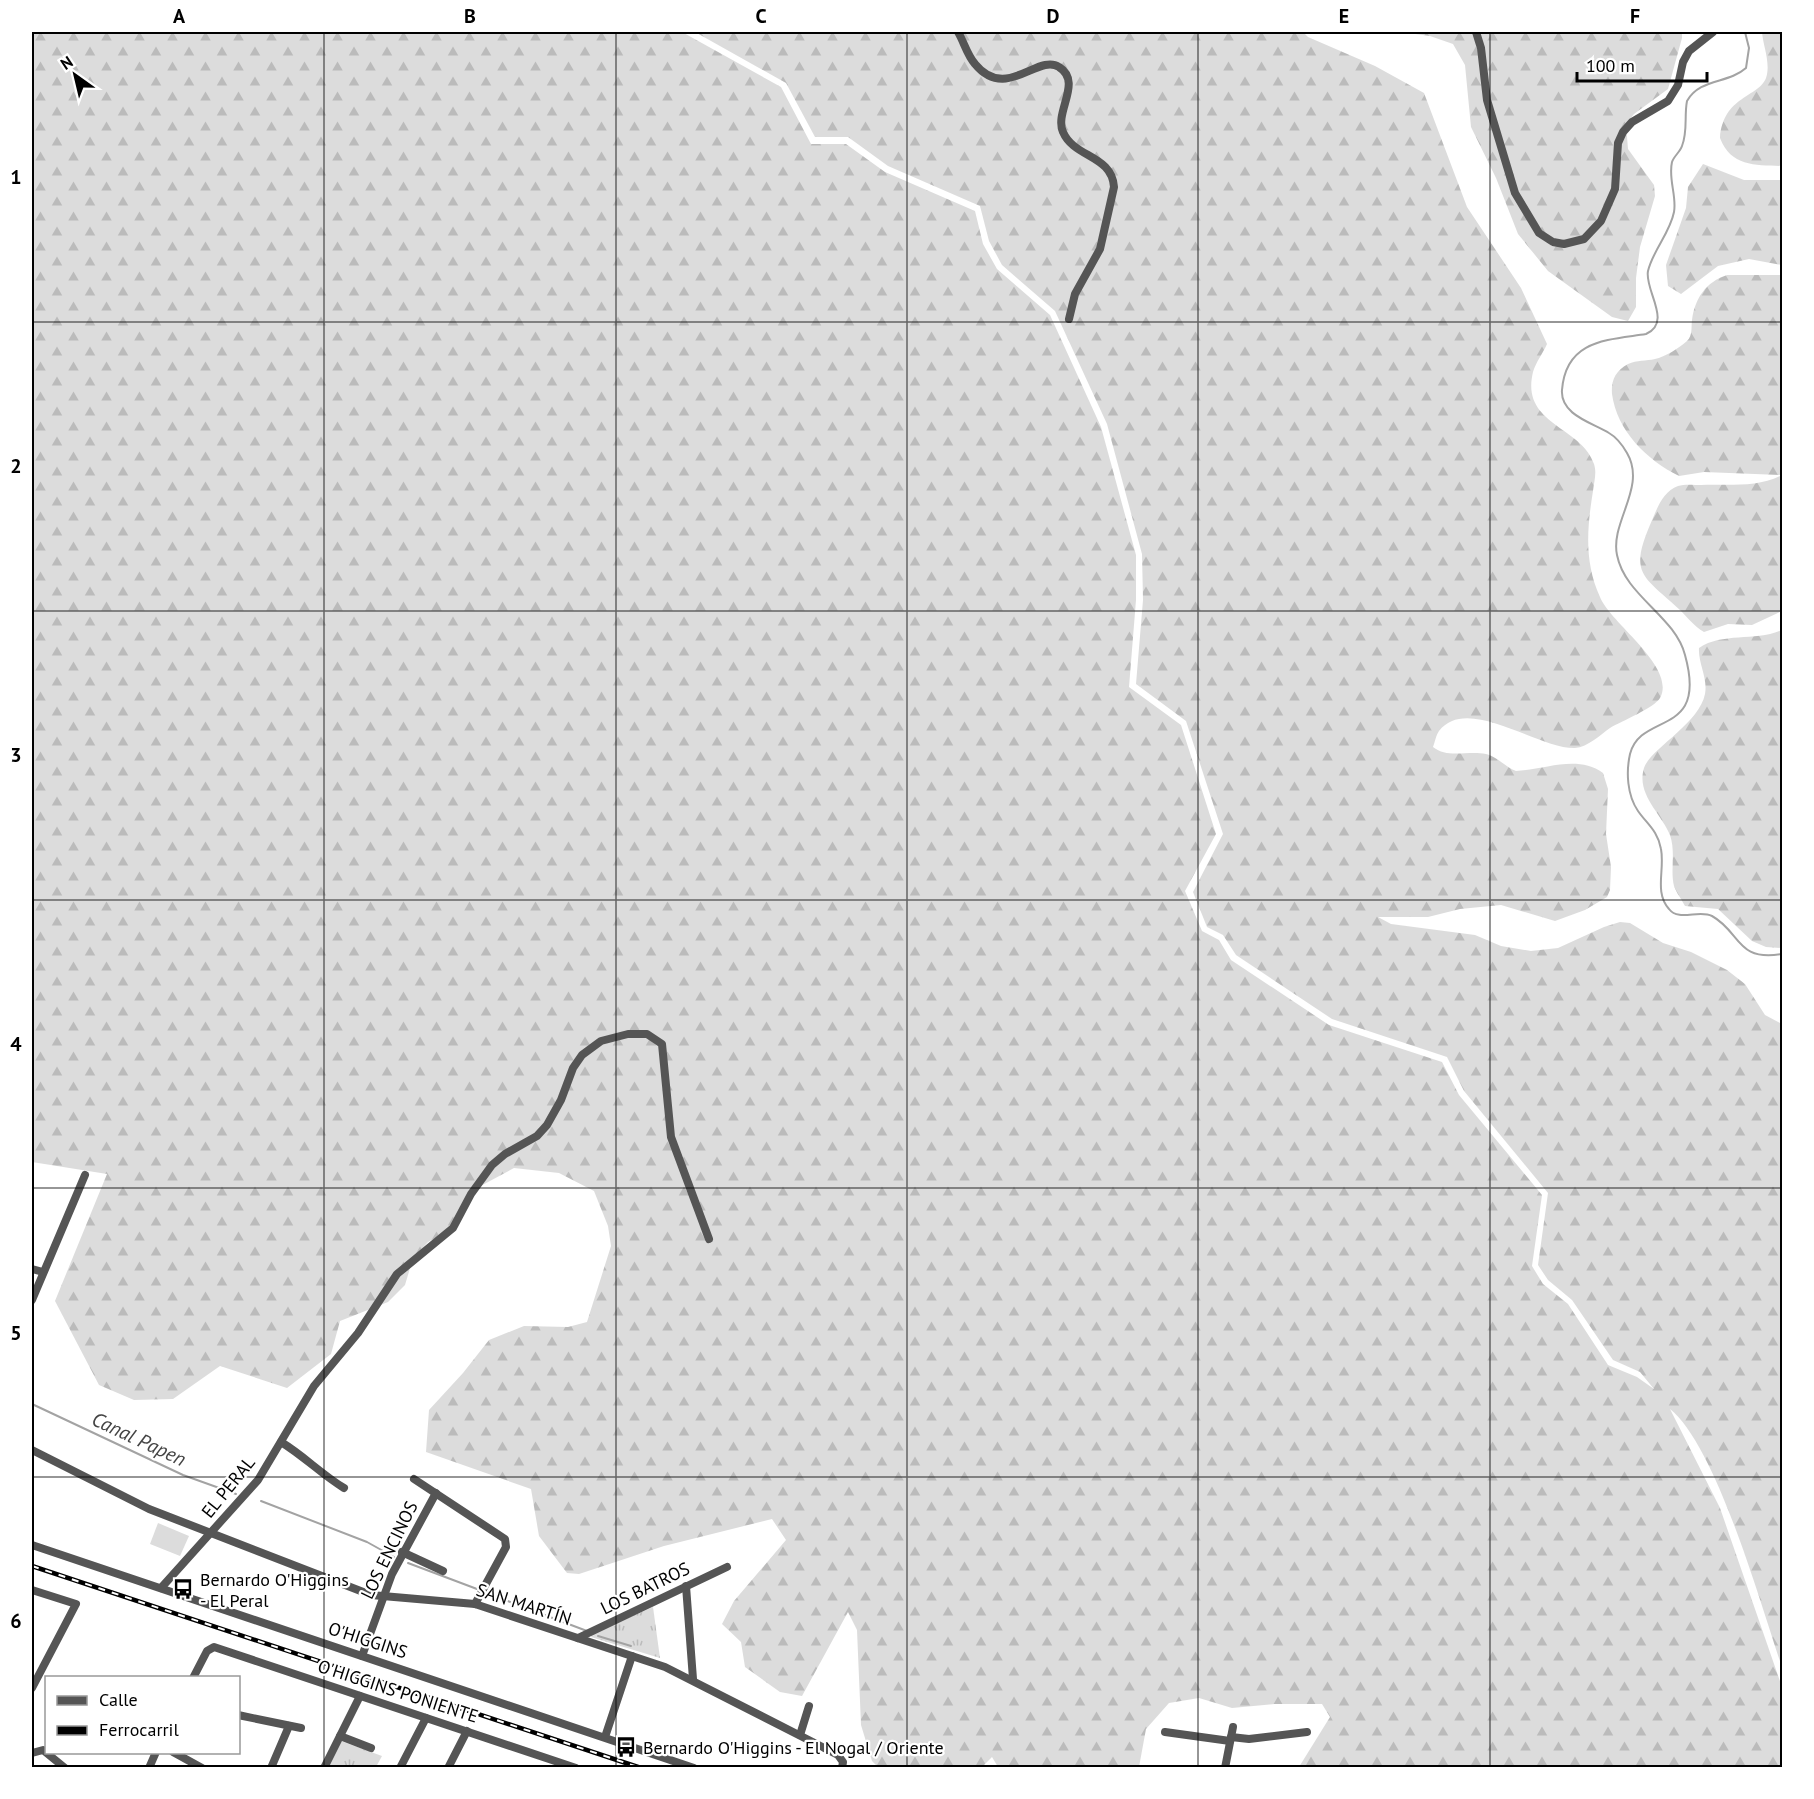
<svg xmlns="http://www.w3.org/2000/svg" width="1814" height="1799" font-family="'PT Sans',sans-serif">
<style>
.grass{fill:#dcdcdc}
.forest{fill:url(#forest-firs)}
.park{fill:url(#park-tufts)}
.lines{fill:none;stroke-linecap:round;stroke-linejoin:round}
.stream{stroke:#a3a3a3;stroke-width:2}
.minor{stroke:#555;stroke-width:8}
.rail-casing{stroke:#000;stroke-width:4.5}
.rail{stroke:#fff;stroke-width:2;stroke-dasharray:7;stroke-linecap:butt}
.grid{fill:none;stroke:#000;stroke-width:1.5;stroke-opacity:0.55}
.labels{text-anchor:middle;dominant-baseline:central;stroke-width:4.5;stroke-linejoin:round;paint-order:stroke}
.street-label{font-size:18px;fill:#000;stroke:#fff}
.poi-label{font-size:18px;fill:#000;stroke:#fff;text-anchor:start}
.water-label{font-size:20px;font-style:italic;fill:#444;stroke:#fff}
.neatline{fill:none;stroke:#000;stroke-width:2}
.grid-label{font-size:20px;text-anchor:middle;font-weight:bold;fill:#000}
</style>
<defs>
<pattern id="forest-firs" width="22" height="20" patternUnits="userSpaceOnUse" patternTransform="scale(1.5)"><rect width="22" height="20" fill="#dcdcdc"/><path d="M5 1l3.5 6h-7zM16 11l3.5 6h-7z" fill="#bbb"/></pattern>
<pattern id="park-tufts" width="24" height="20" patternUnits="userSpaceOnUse" patternTransform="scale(1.5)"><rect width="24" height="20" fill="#dcdcdc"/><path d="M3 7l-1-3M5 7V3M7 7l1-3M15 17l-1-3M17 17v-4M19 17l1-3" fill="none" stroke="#bbb"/></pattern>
</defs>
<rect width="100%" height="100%" fill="#fff"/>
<polygon class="grass" points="158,1523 189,1536 180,1556 150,1544"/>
<g class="forest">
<path d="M 32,32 L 682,32 L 781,87 L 811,144 L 846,144 L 885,172 L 975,211 L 983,244 L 997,269 L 1050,315 L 1101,427 L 1136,555 L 1136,600 L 1129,687 L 1181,725 L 1216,834 L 1185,891 L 1202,931 L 1219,940 L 1231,960 L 1329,1025 L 1442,1062 L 1459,1095 L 1542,1195 L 1532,1266 L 1543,1284 L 1568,1304 L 1608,1365 L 1637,1377 L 1654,1389 L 1640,1372 L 1613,1360 L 1572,1300 L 1548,1280 L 1538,1265 L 1548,1193 L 1464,1091 L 1447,1057 L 1332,1019 L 1236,955 L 1223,935 L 1207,927 L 1193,892 L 1223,834 L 1186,721 L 1136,684 L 1143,600 L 1142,554 L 1107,424 L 1055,311 L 1002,265 L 989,241 L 980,206 L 888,166 L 848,137 L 815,137 L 786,83 L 695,32 L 1303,32 L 1308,37 L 1375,66 L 1424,93 L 1467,207 L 1521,288 L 1547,344 C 1543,353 1536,362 1533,372 C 1520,425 1582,426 1594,464 C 1597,473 1594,482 1593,491 C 1587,528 1584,562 1600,597 C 1610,623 1677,667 1660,698 C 1654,708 1622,721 1610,728 C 1600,735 1588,747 1575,748 C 1538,749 1467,694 1439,731 C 1436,735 1435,742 1433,747 C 1448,759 1468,750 1486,754 C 1498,757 1505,767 1516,771 C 1544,770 1577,754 1603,773 L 1608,789 L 1606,834 L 1611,867 L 1610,890 L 1607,897 L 1585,910 L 1555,921 L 1501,905 L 1460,909 L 1428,917 L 1378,917 L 1391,924 L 1475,935 L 1501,946 L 1531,951 L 1558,948 L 1604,927 L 1620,922 L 1630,923 L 1663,943 L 1691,952 L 1727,970 L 1745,984 L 1765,1015 L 1782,1024 L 1782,1667 C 1761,1606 1717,1447 1670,1409 L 1720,1508 L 1782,1687 L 1782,1767 L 1299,1767 L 1330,1717 L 1322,1704 L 1274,1704 L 1232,1708 L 1199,1698 L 1169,1703 L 1146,1729 L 1139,1767 L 998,1767 L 992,1757 L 982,1767 L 878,1767 L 872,1761 L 861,1725 L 857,1630 L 848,1612 L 802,1696 L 780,1692 L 745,1667 L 741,1642 L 722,1624 L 734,1601 L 786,1540 L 772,1519 L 664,1546 L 579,1574 L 567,1573 L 539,1536 L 531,1489 L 426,1452 L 429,1410 L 463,1373 L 489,1340 L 524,1326 L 568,1327 L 587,1322 L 611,1246 L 608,1226 L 594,1191 L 559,1173 L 514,1168 L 475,1189 L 457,1227 L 428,1242 L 413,1258 L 405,1285 L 388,1302 L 340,1321 L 331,1354 L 287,1388 L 220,1366 L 173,1399 L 134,1400 L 99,1385 L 55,1301 L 107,1174 L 32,1162 Z"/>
<polygon points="1381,32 1682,32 1682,38 1668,89 1634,114 1626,124 1628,149 1654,185 1655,196 1640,247 1636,278 1636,307 1628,321 1612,317 1548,271 1518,234 1496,178 1471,127 1465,65 1453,44 1430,36 1401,32 1385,34"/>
<path d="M 1762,32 L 1782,32 L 1782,166 C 1756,165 1731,167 1720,138 C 1723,96 1759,97 1766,78 C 1771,63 1763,46 1762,32 Z"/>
<polygon points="1703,164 1744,180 1782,180 1782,265 1749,259 1718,266 1681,294 1668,286 1666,265 1686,208 1688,187"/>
<path d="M 1727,275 L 1782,275 L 1782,475 L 1704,472 L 1679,476 C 1647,460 1617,431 1612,394 C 1611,381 1615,371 1628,364 C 1637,360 1646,361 1655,359 C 1665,357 1679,348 1687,341 C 1693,335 1691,327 1692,320 C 1695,298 1706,282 1727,275 Z"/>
<path d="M 1782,475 L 1782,611 L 1752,625 L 1728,624 L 1704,632 C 1694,626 1688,618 1680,610 C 1641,574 1628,574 1653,518 C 1658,506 1664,491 1678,486 C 1684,484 1694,485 1701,485 C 1728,484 1758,488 1782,475 Z"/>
<path d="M 1782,630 L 1782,948 L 1766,947 L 1752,941 L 1718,909 L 1685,906 C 1682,900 1676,892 1674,886 C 1670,870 1676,853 1670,835 C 1661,813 1636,794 1644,768 C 1650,749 1699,724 1705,694 C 1708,678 1698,663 1699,648 C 1723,632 1756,642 1782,630 Z"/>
</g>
<g class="park">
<polygon points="653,1607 660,1658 591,1637 592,1634"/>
<polygon points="341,1741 382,1756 376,1767 326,1768"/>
</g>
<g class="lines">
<g class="stream">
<path d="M 1745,32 L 1749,48 L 1746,68 C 1728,84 1700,78 1687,101 C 1684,116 1688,131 1682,146 C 1680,152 1674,156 1672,162 C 1668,179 1677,196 1674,212 C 1670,233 1653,250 1648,271 C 1644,290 1673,322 1646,334 C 1608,340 1566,339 1562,390 C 1560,415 1593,423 1609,433 C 1616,437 1623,446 1627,453 C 1647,487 1610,522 1617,555 C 1625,596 1675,616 1685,655 C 1708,738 1641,711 1630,754 C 1626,772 1627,795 1638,811 C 1647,824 1658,831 1661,849 C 1665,870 1654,892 1669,909 C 1679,922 1699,909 1712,916 C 1741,932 1736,962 1782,954"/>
<polyline points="32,1404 183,1475 236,1494"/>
<polyline points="261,1501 367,1542 394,1557"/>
<polyline points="408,1563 477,1589"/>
<polyline points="497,1597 587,1631"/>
<polyline points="598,1636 631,1646"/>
</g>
<g class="minor">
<path d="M 958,32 C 964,42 967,55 975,64 C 1006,102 1038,53 1059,67 C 1083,82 1054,112 1063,132 C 1074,158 1112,155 1114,187 L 1100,249 L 1075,294 L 1069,319"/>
<polyline points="1476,32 1481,48 1487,100 1515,193 1539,233 1553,242 1564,244 1584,239 1601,221 1615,189 1618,143 1623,132 1632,122 1668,101 1678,85 1683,62 1689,51 1713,32"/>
<polyline points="32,1269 43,1272"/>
<polyline points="32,1300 85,1175"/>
<path d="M 281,1442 C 304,1456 321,1474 344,1488"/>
<polyline points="32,1450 149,1509 371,1595 475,1604 665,1667 838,1755 843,1762 842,1768"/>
<polyline points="414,1479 505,1539 506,1547 475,1604"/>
<polyline points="32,1545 694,1768"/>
<polyline points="402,1552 443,1571"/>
<polyline points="686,1586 693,1679"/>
<polyline points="161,1588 258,1480 314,1386 358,1333 397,1274 453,1228 471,1194 492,1165 505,1154 537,1136 547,1125 561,1100 573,1068 582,1055 601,1041 628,1034 647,1034 662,1044 671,1137 709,1239"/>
<polyline points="32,1590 76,1604 32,1688"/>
<polyline points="578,1638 727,1567"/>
<polyline points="362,1656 392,1574 436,1493"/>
<polyline points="193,1678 207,1651 214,1647 576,1768"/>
<polyline points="238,1715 301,1728"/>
<polyline points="1165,1732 1230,1741"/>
<polyline points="800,1735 809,1706"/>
<polyline points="340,1736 371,1748"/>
<polyline points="605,1737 632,1656"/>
<polyline points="1231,1737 1249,1739 1307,1732"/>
<polyline points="173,1752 202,1768"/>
<polyline points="32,1753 43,1750 65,1768"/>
<polyline points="149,1768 156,1752"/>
<polyline points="271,1768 289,1726"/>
<polyline points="324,1768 360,1696"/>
<polyline points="400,1768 426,1718"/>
<polyline points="448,1768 467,1731"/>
<polyline points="1225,1768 1233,1727"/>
</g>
<g class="rail-casing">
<polyline id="rail" points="32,1566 641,1768"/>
</g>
<use href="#rail" class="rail"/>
</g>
<path class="grid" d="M 324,32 L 324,1768M 616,32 L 616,1768M 907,32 L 907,1768M 1198,32 L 1198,1768M 1490,32 L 1490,1768M 32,322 L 1782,322M 32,611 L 1782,611M 32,900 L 1782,900M 32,1188 L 1782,1188M 32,1477 L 1782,1477"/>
<defs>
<g id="bus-bare" transform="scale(1.62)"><path d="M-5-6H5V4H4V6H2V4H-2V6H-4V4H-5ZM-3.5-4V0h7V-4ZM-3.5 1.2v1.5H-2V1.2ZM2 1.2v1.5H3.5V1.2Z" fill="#000" stroke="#fff" stroke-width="2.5" paint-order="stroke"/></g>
</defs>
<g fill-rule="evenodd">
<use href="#bus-bare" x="183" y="1589"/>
<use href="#bus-bare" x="626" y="1747"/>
</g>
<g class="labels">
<g class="street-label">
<text transform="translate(228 1487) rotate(-51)">EL PERAL</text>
<text transform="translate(389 1550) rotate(-64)">LOS ENCINOS</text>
<text transform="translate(645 1588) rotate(-26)">LOS BATROS</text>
<text transform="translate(524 1604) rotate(18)">SAN MARTÍN</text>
<text transform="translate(368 1640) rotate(18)">O'HIGGINS</text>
<text transform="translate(398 1691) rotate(18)">O'HIGGINS PONIENTE</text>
</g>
<g class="poi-label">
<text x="200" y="1579">Bernardo O'Higgins<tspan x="200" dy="21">- El Peral</tspan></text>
<text x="643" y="1747">Bernardo O'Higgins - El Nogal / Oriente</text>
</g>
<g class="water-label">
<text transform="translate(139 1439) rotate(25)">Canal Papen</text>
</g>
</g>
<rect width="1814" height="1799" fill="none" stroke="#ffffff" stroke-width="66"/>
<rect x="45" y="1676" width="195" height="78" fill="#ffffff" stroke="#999999" stroke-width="1.5"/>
<rect x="57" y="1696" width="30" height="9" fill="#555555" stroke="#999999" stroke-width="1.5"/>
<text x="99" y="1706" font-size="18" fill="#000000">Calle</text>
<rect x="57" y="1726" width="30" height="9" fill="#000000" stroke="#999999" stroke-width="1.5"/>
<text x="99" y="1736" font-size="18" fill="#000000">Ferrocarril</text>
<g transform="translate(75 75) rotate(326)" stroke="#ffffff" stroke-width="4.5" paint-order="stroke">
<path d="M0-4.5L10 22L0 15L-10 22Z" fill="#000000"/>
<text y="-9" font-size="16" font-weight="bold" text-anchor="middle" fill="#000000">N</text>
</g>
<path d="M1577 72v9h130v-9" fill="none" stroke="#000000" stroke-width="3"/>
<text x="1586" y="72" font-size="18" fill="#000000" stroke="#ffffff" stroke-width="4.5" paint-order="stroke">100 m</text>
<rect x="33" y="33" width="1748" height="1733" class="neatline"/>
<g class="grid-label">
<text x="179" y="23">A</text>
<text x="470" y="23">B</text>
<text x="761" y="23">C</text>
<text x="1053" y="23">D</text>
<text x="1344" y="23">E</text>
<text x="1635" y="23">F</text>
<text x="16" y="184">1</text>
<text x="16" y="473">2</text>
<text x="16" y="762">3</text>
<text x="16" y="1051">4</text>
<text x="16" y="1340">5</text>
<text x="16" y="1628">6</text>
</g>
</svg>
